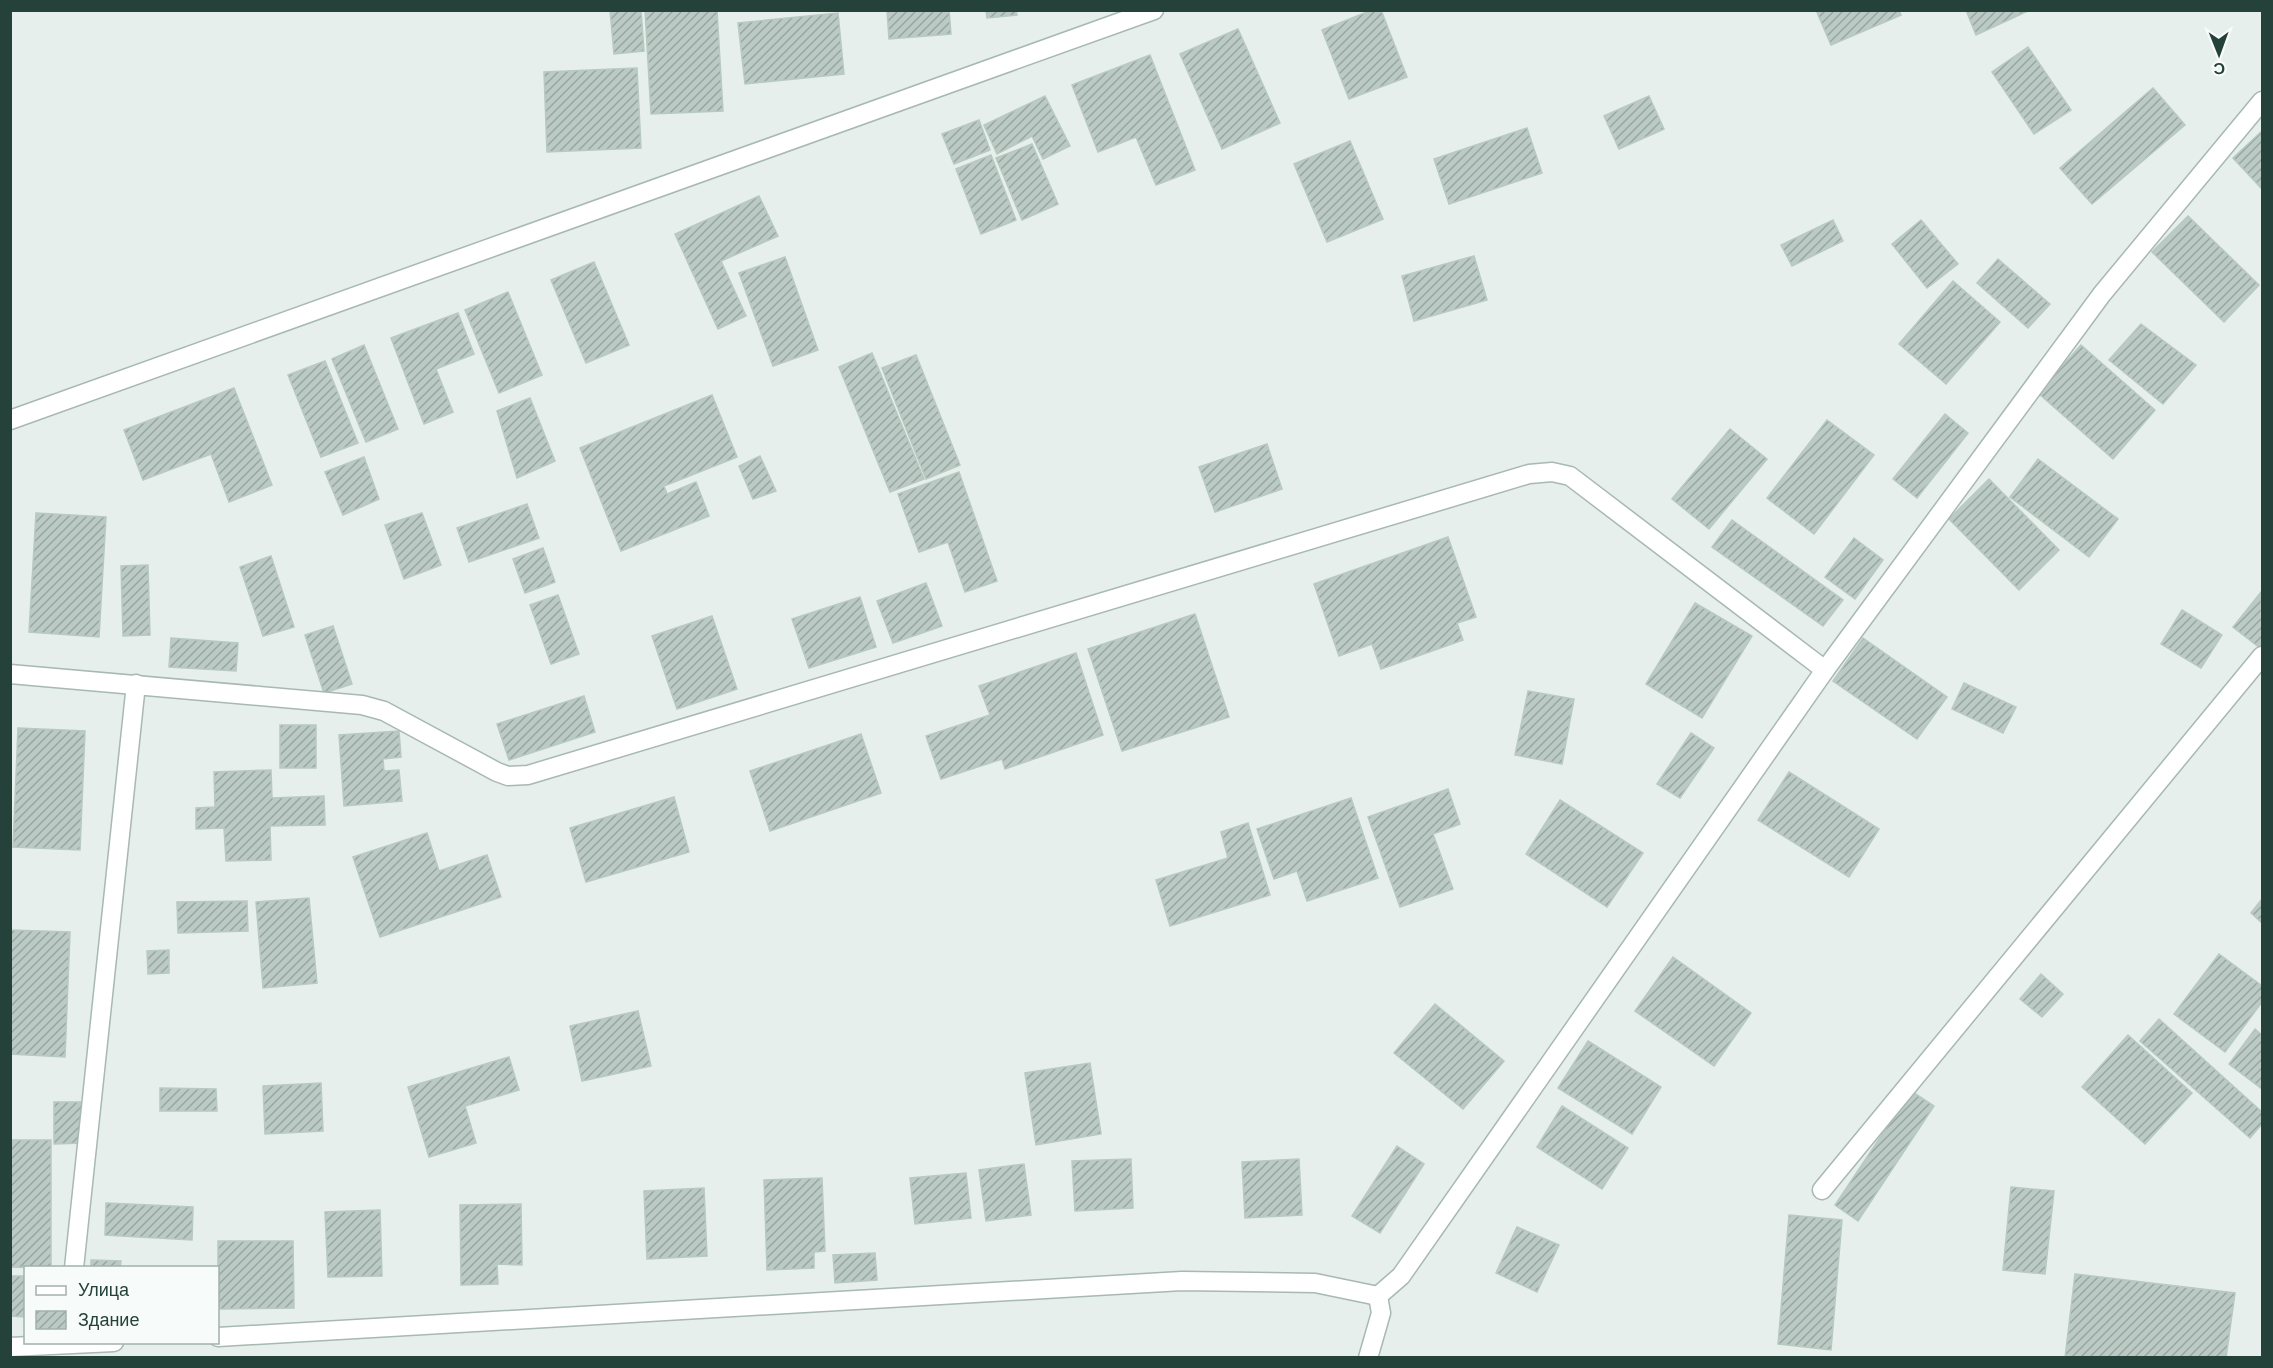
<svg xmlns="http://www.w3.org/2000/svg" width="2273" height="1368" font-family="'DM Sans',sans-serif">
<style>
.building{fill:url(#building-hatch);stroke:#b8c9c2;stroke-width:1.5}
.lines{fill:none;stroke-linecap:round;stroke-linejoin:round}
.minor-casing{stroke:#a8b8b2;stroke-width:21}
.minor{stroke:#fff;stroke-width:18}
</style>
<defs>
<pattern id="building-hatch" width="6" height="6" patternUnits="userSpaceOnUse" patternTransform="scale(1.5)"><rect width="6" height="6" fill="#bbcac4"/><path d="M-1 1l2-2M0 6l6-6M5 7l2-2" fill="none" stroke="#98a6a0"/></pattern>
</defs>
<rect width="100%" height="100%" fill="#e6efeb"/>
<g class="building">
<polygon points="610,10 641,10 644,51 614,54"/>
<polygon points="645,10 717,10 723,111 651,114"/>
<polygon points="887,10 949,10 951,34 889,39"/>
<polygon points="986,10 1016,10 1017,15 987,18"/>
<polygon points="1372,10 1381,10 1407,77 1349,99 1322,30"/>
<polygon points="1816,10 1899,10 1901,15 1831,45"/>
<polygon points="1966,10 2030,10 1976,35"/>
<polygon points="838,13 844,74 745,84 738,23"/>
<polygon points="1238,29 1280,123 1222,149 1180,54"/>
<polygon points="2028,47 2071,110 2034,134 1992,72"/>
<polygon points="1150,55 1195,170 1156,185 1136,137 1098,152 1072,85"/>
<polygon points="637,68 641,148 547,152 544,72"/>
<polygon points="2153,88 2185,125 2092,204 2060,168"/>
<polygon points="1045,96 1070,146 1043,159 1032,136 997,154 984,125"/>
<polygon points="1649,96 1664,129 1619,149 1604,116"/>
<polygon points="979,120 990,150 954,164 942,134"/>
<polygon points="1527,128 1542,173 1449,204 1434,159"/>
<polygon points="2262,131 2262,189 2233,158"/>
<polygon points="1350,141 1383,219 1327,242 1294,164"/>
<polygon points="1032,144 1058,204 1022,220 996,158"/>
<polygon points="991,155 1016,220 981,234 956,169"/>
<polygon points="759,196 778,236 721,261 746,316 718,329 675,234"/>
<polygon points="2188,216 2259,285 2224,322 2152,252"/>
<polygon points="1833,220 1843,241 1792,266 1781,245"/>
<polygon points="1921,220 1958,264 1927,288 1892,244"/>
<polygon points="1474,256 1487,300 1414,321 1402,276"/>
<polygon points="785,257 818,350 773,366 739,273"/>
<polygon points="1998,259 2050,304 2028,328 1977,283"/>
<polygon points="594,262 629,345 586,363 551,280"/>
<polygon points="1953,281 2000,322 1946,384 1899,344"/>
<polygon points="508,292 542,375 499,393 465,310"/>
<polygon points="458,313 474,354 436,369 453,412 424,424 391,338"/>
<polygon points="2141,324 2196,365 2163,404 2109,360"/>
<polygon points="364,345 398,429 366,442 332,359"/>
<polygon points="2081,345 2155,410 2113,459 2038,393"/>
<polygon points="872,353 924,479 890,492 839,367"/>
<polygon points="916,355 960,465 926,479 882,368"/>
<polygon points="325,361 358,443 321,457 288,375"/>
<polygon points="234,388 272,485 229,502 211,454 143,480 124,430"/>
<polygon points="712,395 737,457 664,486 667,494 696,482 709,516 621,551 580,448"/>
<polygon points="530,398 555,461 517,478 497,411"/>
<polygon points="1945,414 1968,433 1917,498 1893,479"/>
<polygon points="1827,420 1874,455 1814,534 1767,498"/>
<polygon points="1730,429 1767,459 1709,529 1672,499"/>
<polygon points="1267,444 1282,489 1215,512 1199,467"/>
<polygon points="760,456 776,491 753,499 739,466"/>
<polygon points="364,457 379,499 343,515 325,472"/>
<polygon points="2038,459 2118,519 2089,557 2010,497"/>
<polygon points="959,472 997,581 965,592 948,542 919,552 898,494"/>
<polygon points="1989,479 2059,550 2019,590 1949,519"/>
<polygon points="527,504 539,538 469,562 457,528"/>
<polygon points="36,513 106,517 99,637 29,632"/>
<polygon points="422,513 441,565 404,579 385,525"/>
<polygon points="1732,520 1843,600 1823,626 1712,547"/>
<polygon points="1448,537 1476,617 1457,623 1463,640 1381,669 1372,644 1339,656 1314,584"/>
<polygon points="1854,538 1883,560 1855,599 1825,577"/>
<polygon points="543,548 555,582 525,593 513,559"/>
<polygon points="271,556 294,627 263,636 240,567"/>
<polygon points="148,565 150,635 123,636 121,566"/>
<polygon points="926,583 942,626 893,643 877,601"/>
<polygon points="2261,592 2262,645 2260,648 2233,627"/>
<polygon points="558,595 579,654 551,664 530,605"/>
<polygon points="860,597 876,647 809,668 792,619"/>
<polygon points="1695,603 1752,636 1702,718 1646,684"/>
<polygon points="2182,610 2222,635 2201,668 2161,644"/>
<polygon points="1195,614 1229,717 1122,751 1088,649"/>
<polygon points="712,616 737,689 677,709 652,636"/>
<polygon points="333,626 352,684 324,693 305,635"/>
<polygon points="171,638 238,643 236,671 169,667"/>
<polygon points="1863,638 1947,697 1917,739 1833,681"/>
<polygon points="1076,653 1103,735 1005,769 1002,759 941,779 926,736 990,715 979,686"/>
<polygon points="1964,683 2016,707 2003,733 1952,709"/>
<polygon points="1528,691 1574,699 1562,764 1515,755"/>
<polygon points="584,696 595,732 509,760 497,724"/>
<rect x="280" y="725" width="36" height="43"/>
<polygon points="18,728 85,731 80,850 13,847"/>
<polygon points="399,731 401,757 383,759 384,771 399,770 402,801 344,806 339,735"/>
<polygon points="1691,733 1714,748 1680,798 1657,784"/>
<polygon points="861,734 881,793 770,831 750,771"/>
<polygon points="271,770 272,798 324,796 325,825 270,826 271,860 226,861 224,828 196,829 196,808 215,807 214,772"/>
<polygon points="1789,772 1879,829 1849,877 1758,820"/>
<polygon points="1448,789 1460,824 1433,834 1453,889 1400,907 1368,817"/>
<polygon points="674,797 689,852 586,882 570,828"/>
<polygon points="1351,798 1378,878 1307,901 1297,871 1274,879 1257,829"/>
<polygon points="1560,800 1643,853 1607,907 1526,854"/>
<polygon points="1248,823 1270,895 1170,926 1156,880 1228,858 1221,832"/>
<polygon points="427,833 439,871 487,855 501,897 380,937 353,857"/>
<polygon points="309,898 317,983 263,988 256,902"/>
<polygon points="2262,899 2262,923 2251,913"/>
<polygon points="247,901 248,931 178,933 177,902"/>
<polygon points="10,930 70,932 65,1057 10,1054"/>
<polygon points="169,950 169,973 148,974 147,951"/>
<polygon points="2219,954 2262,986 2262,1002 2225,1052 2174,1014"/>
<polygon points="1673,957 1751,1013 1714,1066 1635,1011"/>
<polygon points="2041,974 2063,994 2042,1017 2020,999"/>
<polygon points="1435,1004 1504,1061 1463,1109 1394,1053"/>
<polygon points="638,1011 651,1066 582,1081 570,1026"/>
<polygon points="2159,1019 2262,1112 2262,1124 2250,1138 2140,1041"/>
<polygon points="2255,1029 2262,1035 2262,1089 2229,1064"/>
<polygon points="2128,1035 2192,1093 2145,1144 2082,1087"/>
<polygon points="1588,1041 1661,1087 1632,1134 1558,1088"/>
<polygon points="509,1057 519,1090 465,1106 476,1143 429,1157 408,1087"/>
<polygon points="1090,1063 1101,1134 1036,1145 1025,1073"/>
<polygon points="321,1083 323,1131 265,1134 263,1086"/>
<polygon points="160,1088 216,1089 217,1111 160,1111"/>
<polygon points="1911,1091 1934,1106 1858,1221 1835,1205"/>
<polygon points="54,1102 82,1102 83,1143 54,1144"/>
<polygon points="1562,1106 1628,1148 1602,1189 1537,1147"/>
<polygon points="10,1140 51,1140 51,1268 10,1267"/>
<polygon points="1397,1146 1424,1164 1380,1233 1352,1216"/>
<polygon points="1131,1159 1133,1208 1075,1211 1072,1161"/>
<polygon points="1299,1159 1302,1215 1245,1218 1242,1162"/>
<polygon points="1024,1164 1031,1215 986,1221 979,1170"/>
<polygon points="966,1173 971,1218 915,1224 910,1178"/>
<polygon points="822,1178 825,1251 814,1252 814,1268 767,1270 764,1180"/>
<polygon points="2011,1187 2054,1191 2045,1274 2003,1270"/>
<polygon points="704,1188 707,1256 647,1259 644,1191"/>
<polygon points="106,1203 193,1207 192,1240 105,1235"/>
<polygon points="521,1204 522,1265 497,1264 498,1284 461,1285 460,1205"/>
<polygon points="380,1210 382,1276 328,1277 325,1212"/>
<polygon points="1789,1215 1842,1220 1831,1350 1778,1344"/>
<polygon points="1517,1227 1559,1245 1537,1292 1496,1273"/>
<polygon points="218,1241 293,1241 294,1308 218,1309"/>
<polygon points="875,1253 877,1280 835,1283 833,1255"/>
<polygon points="91,1260 121,1261 120,1268 91,1268"/>
<polygon points="2075,1274 2235,1293 2226,1358 2065,1358"/>
<polygon points="10,1276 26,1276 26,1317 10,1316"/>
</g>
<g class="lines">
<g class="minor-casing">
<g id="minor">
<polyline points="10,420 1154,10"/>
<polyline points="10,674 362,705 384,711 497,772 508,776 528,775 1529,474 1552,472 1570,476 1825,670"/>
<polyline points="1822,1190 2262,656"/>
<polyline points="74,1268 136,684"/>
<polyline points="218,1337 1182,1281 1315,1283 1378,1296"/>
<polyline points="10,1347 114,1342"/>
<polyline points="1368,1358 1381,1313 1378,1296 1401,1276 1825,670 2102,294 2262,101"/>
</g>
</g>
<use href="#minor" class="minor"/>
</g>
<rect width="2273" height="1368" fill="none" stroke="#24423a" stroke-width="24"/>
<rect x="24" y="1266" width="195" height="78" fill="#f7fbf9" stroke="#a3b1ad" stroke-width="1.5"/>
<rect x="36" y="1286" width="30" height="9" fill="#ffffff" stroke="#a3b1ad" stroke-width="1.5"/>
<text x="78" y="1296" font-size="18" fill="#24423a">Улица</text>
<rect x="36" y="1311" width="30" height="18" fill="url(#building-hatch)" stroke="#a3b1ad" stroke-width="1.5"/>
<text x="78" y="1326" font-size="18" fill="#24423a">Здание</text>
<g transform="translate(2219 54) rotate(179)" stroke="#f7fbf9" stroke-width="4.5" paint-order="stroke">
<path d="M0-4.5L10 22L0 15L-10 22Z" fill="#24423a"/>
<text y="-9" font-size="16" font-weight="bold" text-anchor="middle" fill="#24423a">С</text>
</g>
</svg>
